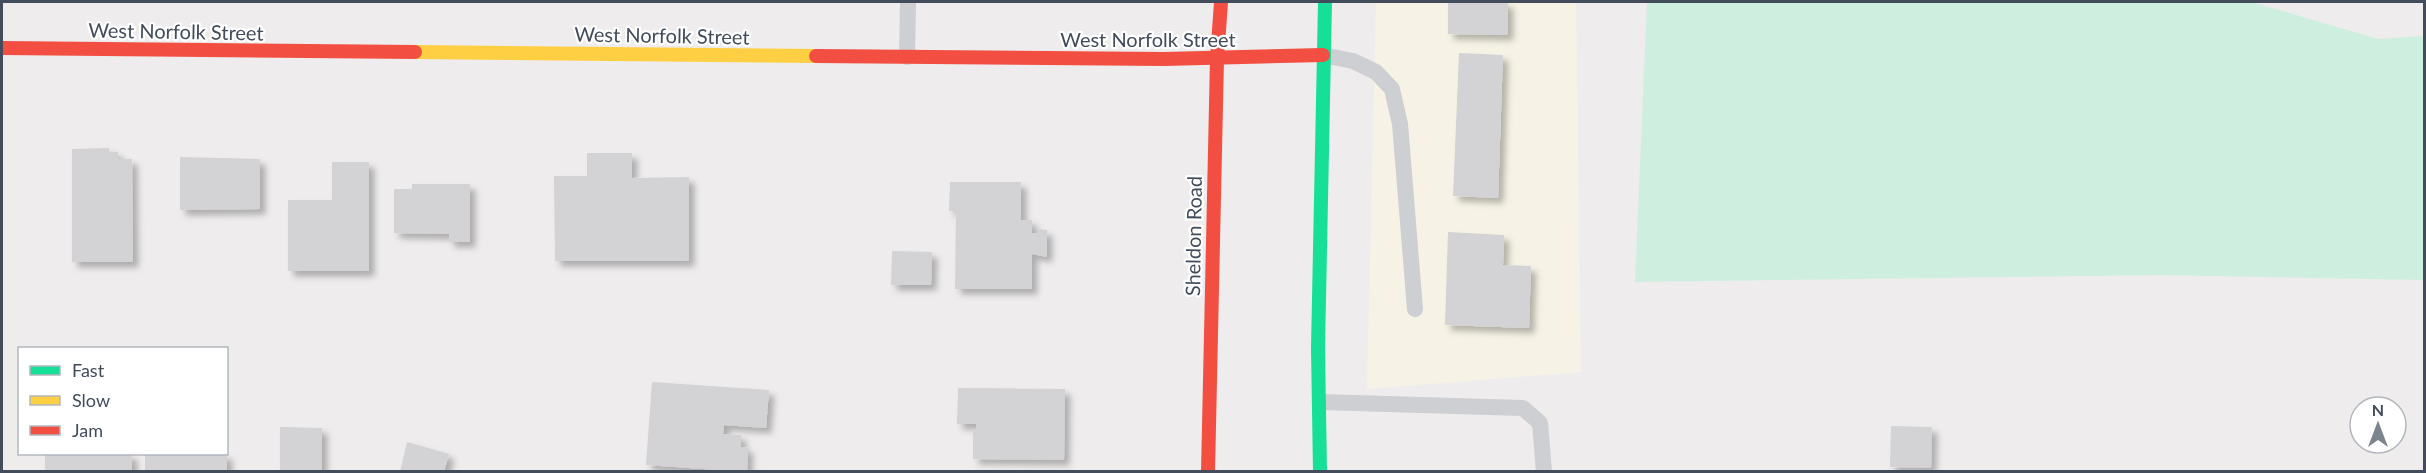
<svg xmlns="http://www.w3.org/2000/svg" width="2426" height="473" font-family="Lato,sans-serif">
<style>
.commercial{fill:#f6f3e6}
.green{fill:#ceefdf}
.building{fill:#d3d3d5;filter:url(#shadow)}
.lines{fill:none;stroke-linecap:round;stroke-linejoin:round}
.lane{stroke:#cdcfd2;stroke-width:16}
.fast{stroke:#16e098;stroke-width:14}
.slow{stroke:#ffcf43;stroke-width:14}
.jam{stroke:#f24e42;stroke-width:14}
.labels{text-anchor:middle;dominant-baseline:central;stroke-width:4.5;stroke-linejoin:round;paint-order:stroke}
.street-label{font-size:20px;fill:#424c5a;stroke:#fff}
</style>
<defs>
<filter id="shadow"><feDropShadow dx="5.5" dy="5.5" stdDeviation="3" flood-color="#0004"/></filter>
</defs>
<rect width="100%" height="100%" fill="#eeecec"/>
<polygon class="commercial" points="1376,2 1576,2 1581,372 1367,389"/>
<polygon class="green" points="1647,2 2252,2 2378,39 2424,36 2424,280 2160,275 1635,282"/>
<g class="building">
<polygon points="1448,2 1508,2 1508,35 1448,34"/>
<polygon points="1459,53 1503,55 1498,198 1453,196"/>
<polygon points="109,148 109,152 118,152 118,159 132,159 133,262 72,262 72,149"/>
<polygon points="587,153 632,153 632,178 689,177 689,261 555,261 554,176 587,176"/>
<polygon points="180,157 260,159 260,209 180,210"/>
<polygon points="332,162 369,162 369,271 288,271 288,200 332,200"/>
<polygon points="950,182 1021,182 1021,220 1032,220 1032,233 1038,233 1038,229 1047,230 1047,257 1032,254 1032,289 955,289 956,211 949,211"/>
<polygon points="412,184 470,184 470,242 449,242 449,234 394,233 394,189 412,189"/>
<polygon points="1448,232 1504,235 1503,265 1531,266 1529,328 1445,325"/>
<polygon points="892,251 932,252 931,285 891,285"/>
<polygon points="652,382 769,390 766,428 724,425 723,434 741,435 741,447 748,448 747,472 646,465"/>
<polygon points="958,388 1065,389 1064,460 973,459 973,429 976,429 976,424 957,424"/>
<polygon points="1891,426 1932,427 1931,468 1890,467"/>
<polygon points="280,427 322,428 322,472 280,472"/>
<polygon points="407,442 449,454 444,472 400,472"/>
<rect x="45" y="454" width="87" height="18"/>
<rect x="145" y="454" width="82" height="18"/>
</g>
<g class="lines">
<g class="lane">
<polyline points="1323,55 1353,61 1376,72 1392,89 1400,124 1415,309"/>
<polyline points="907,57 908,2"/>
<polyline points="1320,402 1523,408 1540,423 1544,472"/>
</g>
<polyline class="fast" points="1320,472 1318,348 1325,2"/>
<polyline class="slow" points="415,52 816,56"/>
<g class="jam">
<polyline points="2,48 415,52"/>
<polyline points="816,56 1164,59 1323,55"/>
<polyline points="1208,472 1217,59 1221,2"/>
</g>
</g>
<g class="labels">
<g class="street-label">
<text transform="translate(176 31) rotate(1)">West Norfolk Street</text>
<text transform="translate(662 35) rotate(1)">West Norfolk Street</text>
<text x="1148" y="39">West Norfolk Street</text>
<text transform="translate(1193 236) rotate(-89)">Sheldon Road</text>
</g>
</g>
<rect width="2426" height="473" fill="none" stroke="#424c5a" stroke-width="6"/>
<rect x="18" y="347" width="210" height="108" fill="#ffffff" stroke="#b3b7bd" stroke-width="1.5"/>
<rect x="30" y="366" width="30" height="9" fill="#16e098" stroke="#b3b7bd" stroke-width="1.5"/>
<text x="72" y="377" font-size="18" fill="#424c5a">Fast</text>
<rect x="30" y="396" width="30" height="9" fill="#ffcf43" stroke="#b3b7bd" stroke-width="1.5"/>
<text x="72" y="407" font-size="18" fill="#424c5a">Slow</text>
<rect x="30" y="426" width="30" height="9" fill="#f24e42" stroke="#b3b7bd" stroke-width="1.5"/>
<text x="72" y="437" font-size="18" fill="#424c5a">Jam</text>
<g transform="translate(2378 425)"><circle r="28" fill="#ffffff" stroke="#b3b7bd" stroke-width="1.5"/>
<path d="M0-4.5L10 22L0 15L-10 22Z" fill="#7e848d"/>
<text y="-9" font-size="16" font-weight="bold" text-anchor="middle" fill="#424c5a">N</text>
</g>
</svg>
